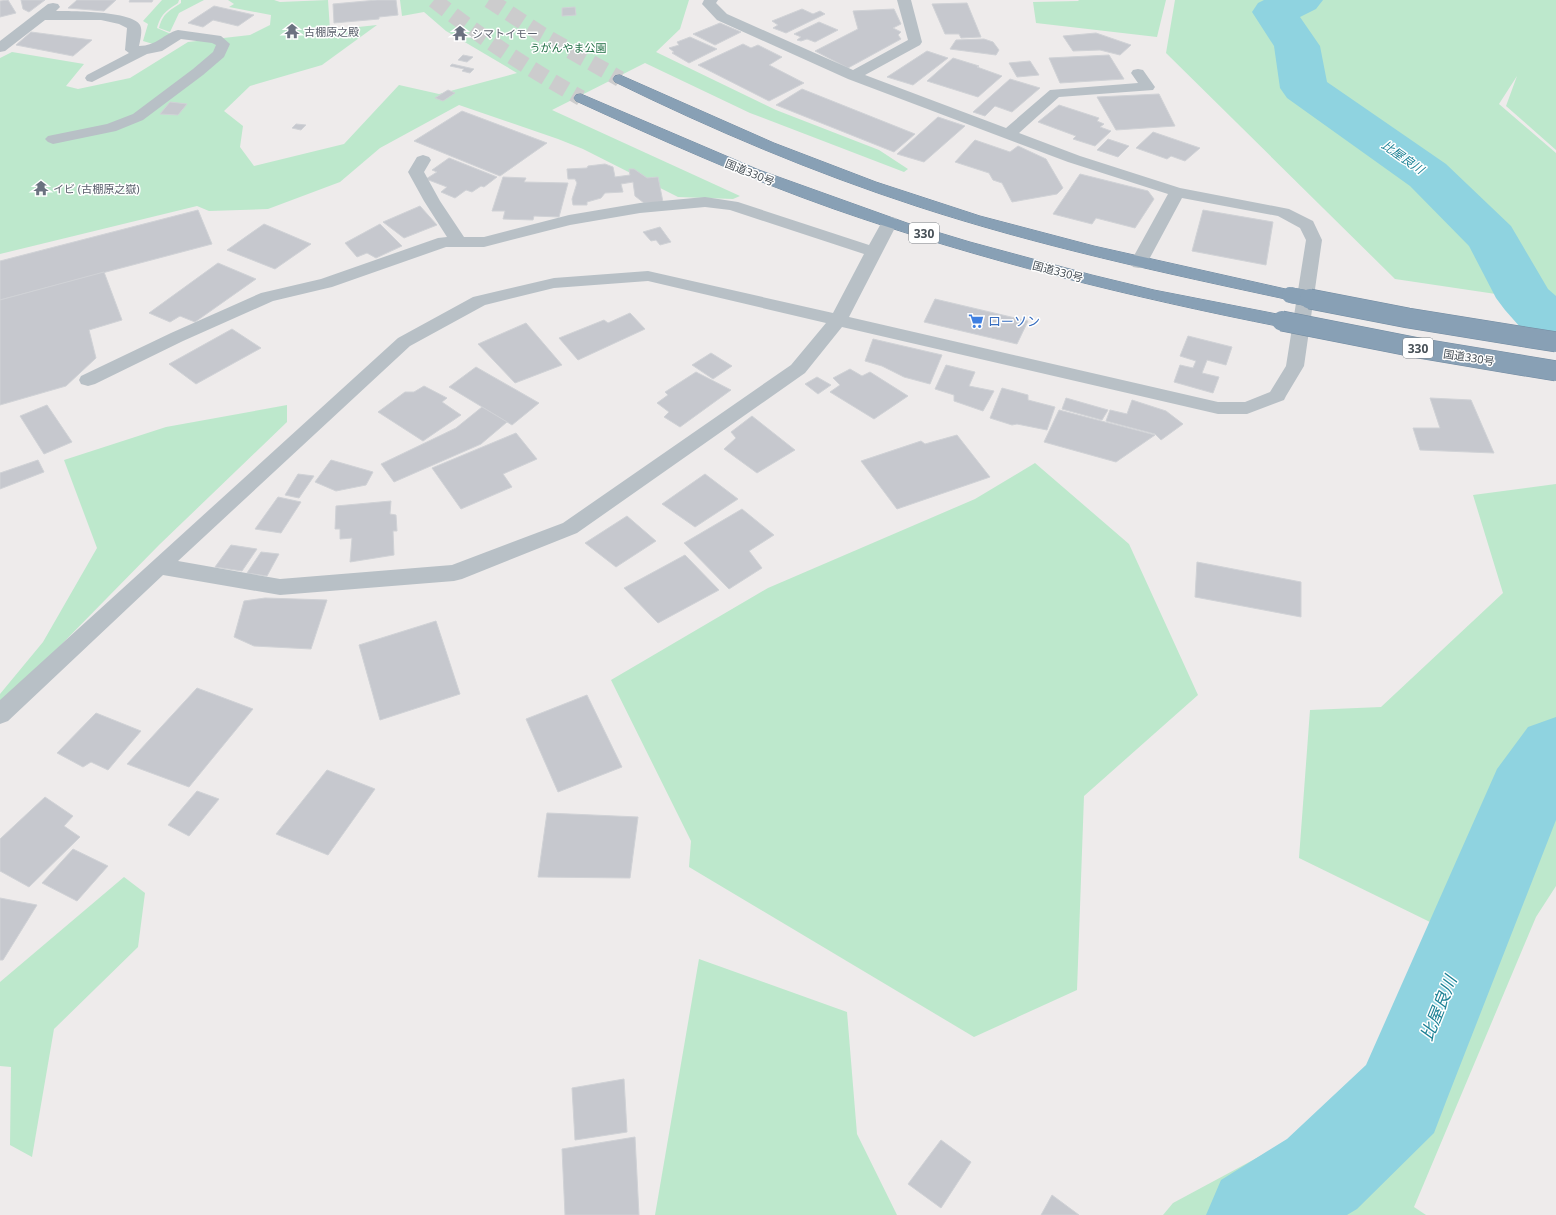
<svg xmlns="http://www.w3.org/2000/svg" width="1556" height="1215" font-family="'Noto Sans','Noto Sans JP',sans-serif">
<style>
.green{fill:#bde8cc}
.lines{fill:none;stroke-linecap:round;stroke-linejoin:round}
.river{fill:#8fd3e0;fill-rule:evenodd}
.building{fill:#c6c8ce;stroke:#d0d2d6}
.highway-tunnel{stroke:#cccccd;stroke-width:16;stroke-dasharray:16 8;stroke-linecap:butt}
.highway-casing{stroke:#738ba1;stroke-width:1}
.minor{fill:#b8c0c6;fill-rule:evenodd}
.highway{fill:#88a0b5;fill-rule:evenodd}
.highway-bridge-far1-casing{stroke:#738ba1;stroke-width:16;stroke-linecap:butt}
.highway-bridge-casing{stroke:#738ba1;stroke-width:21;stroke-linecap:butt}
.highway-bridge-far1{stroke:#88a0b5;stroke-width:16}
.highway-bridge{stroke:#88a0b5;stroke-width:20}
.labels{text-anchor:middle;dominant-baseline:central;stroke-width:3;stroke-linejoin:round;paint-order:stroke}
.far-worship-label{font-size:11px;fill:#5b616d;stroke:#fff;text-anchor:start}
.far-park-label{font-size:11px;fill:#206e44;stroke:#fff}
.far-street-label{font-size:11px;fill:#464f56;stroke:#fff}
.far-water-label{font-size:12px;font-style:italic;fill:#1b8094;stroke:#fff}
.shield{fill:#fff;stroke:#7e8489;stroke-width:1}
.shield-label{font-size:12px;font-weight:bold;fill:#464f56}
.shop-label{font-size:13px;fill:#366cbe;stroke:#fff;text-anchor:start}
.near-water-label{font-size:17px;font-style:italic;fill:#1b8094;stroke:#fff}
</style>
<rect width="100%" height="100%" fill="#eeebeb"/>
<g class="green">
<path d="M 162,0 L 179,0 L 178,3 C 166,11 161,14 157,28 L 171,34 L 153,44 L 143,41 L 148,24 L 143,21 Z"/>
<path d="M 181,0 L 204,0 L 179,13 L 170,32 L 159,28 C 163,13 169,11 181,3 Z"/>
<polygon points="228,0 274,0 280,2 328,0 330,30 377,25 322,65 250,86 224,111 243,126 240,147 254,166 344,144 399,85 439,94 517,73 446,31 424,12 402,16 400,0 689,0 680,29 656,52 776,110 879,150 908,169 904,172 750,113 645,63 552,110 740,196 733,199 678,197 583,149 558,139 459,105 380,148 340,182 268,209 209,211 197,206 0,254 0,58 12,52 84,64 66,86 78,89 130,78 188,42 250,35 270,25 271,15 229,7 234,4"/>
<polygon points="1079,0 1166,0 1157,37 1036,23 1033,2 1078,1"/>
<polygon points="1175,0 1556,0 1556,150 1506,106 1517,76 1499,104 1556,153 1556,303 1395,279 1166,53"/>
<polygon points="287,405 287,422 159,545 3,704 0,703 0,694 43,642 97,548 64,460 166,427"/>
<polygon points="1035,463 1129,544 1198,695 1084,796 1077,990 974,1037 689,867 691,841 611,680 768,588 975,499"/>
<polygon points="1556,484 1556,886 1536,917 1414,1207 1426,1215 1163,1215 1173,1203 1353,1106 1430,922 1299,858 1310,710 1381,707 1503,593 1473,495"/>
<polygon points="124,877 145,893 138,947 54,1029 32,1157 10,1145 11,1067 0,1066 0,982"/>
<polygon points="699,959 847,1012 857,1134 897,1215 655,1215"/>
</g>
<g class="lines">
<g class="river">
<polygon points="1264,0 1323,0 1316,9 1300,17 1320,46 1327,82 1446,164 1511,226 1548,289 1556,296 1556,350 1535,344 1505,310 1496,298 1469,246 1410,186 1287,98 1280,88 1274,46 1252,12 1258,3"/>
<polygon points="1556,717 1556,820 1447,1099 1434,1133 1357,1209 1347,1215 1206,1215 1221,1180 1287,1139 1366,1065 1497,769 1528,727"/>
</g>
</g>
<g class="building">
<polygon points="8,0 16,13 0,17 0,1"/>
<polygon points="21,0 45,0 29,12 23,9"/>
<polygon points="77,0 116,0 104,11 68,8"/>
<polygon points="130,0 153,0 152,2 129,2"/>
<polygon points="377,0 396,0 398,15 379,17 379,19 334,23 333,4"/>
<polygon points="967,3 981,37 961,38 959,34 945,34 932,4"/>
<polygon points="214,6 254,15 238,26 213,20 203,27 188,23"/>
<polygon points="575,7 576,15 562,16 562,8"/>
<polygon points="802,9 813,14 820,11 825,14 786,33 773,28 778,25 772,21"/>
<polygon points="894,9 901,24 893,28 901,32 898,35 901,39 848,68 815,51 858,29 853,11"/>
<polygon points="819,22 838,30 815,42 807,39 801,41 797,40 801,37 794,34"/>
<polygon points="720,23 741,32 715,45 693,34"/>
<polygon points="31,32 92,40 73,56 16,45"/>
<polygon points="1096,33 1131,45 1120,55 1100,50 1073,51 1063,36"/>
<polygon points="690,37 717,49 689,63 672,53 674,52 669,48 679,45 677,42"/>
<polygon points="984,39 993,42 999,50 996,55 950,49 956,40"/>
<polygon points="743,44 751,48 758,45 782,57 769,65 804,83 769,101 698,65"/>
<polygon points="927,51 948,58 913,85 887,77"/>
<polygon points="463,55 473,57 467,62 458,60"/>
<polygon points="1109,55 1124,79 1060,83 1049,58"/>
<polygon points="953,58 979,66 977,67 1002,76 978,97 927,81"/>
<polygon points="1030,61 1039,75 1017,77 1009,63"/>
<polygon points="452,64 474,69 470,73 462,71 464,69 450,66"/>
<polygon points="1010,79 1040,88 1012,112 995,106 985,116 973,112"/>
<polygon points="802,89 915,134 894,152 776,105"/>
<polygon points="448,90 455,93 443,101 435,98"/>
<polygon points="1159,94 1175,126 1116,130 1097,97"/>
<polygon points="170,102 187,104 178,115 160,114"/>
<polygon points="1059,105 1099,118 1097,121 1104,124 1100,127 1111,131 1095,146 1073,139 1076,136 1038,122"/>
<polygon points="462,111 547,143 500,176 414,141"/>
<polygon points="938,117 965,126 924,162 897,154"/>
<polygon points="296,124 306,125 301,130 292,128"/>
<polygon points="1153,132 1200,148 1185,161 1171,156 1167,159 1136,148"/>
<polygon points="1108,139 1129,146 1118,157 1097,150"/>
<polygon points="975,140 1010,152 1018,146 1046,159 1063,188 1057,194 1012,202 1002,183 993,180 989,173 955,162"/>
<polygon points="449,158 497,177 484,187 481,186 472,192 466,190 455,198 441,192 447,187 426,179 437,172 432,170"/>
<polygon points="605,164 613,167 615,177 630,175 629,169 634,169 647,178 658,177 663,202 644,203 635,196 633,182 621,184 623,192 605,193 601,198 587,202 587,205 573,205 572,199 577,183 575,179 568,179 567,169 587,168 588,166"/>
<polygon points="1080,174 1148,191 1154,199 1135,228 1096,218 1092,224 1053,214"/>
<polygon points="503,177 526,178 524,182 568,183 559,217 534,216 533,220 503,219 505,211 492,211"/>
<polygon points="420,206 437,225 404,238 383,222"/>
<polygon points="198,210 212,244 0,300 0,261"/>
<polygon points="1203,210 1273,222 1266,265 1192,251"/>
<polygon points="264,224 311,244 275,269 227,250"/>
<polygon points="380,224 402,246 376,258 367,253 357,257 345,243"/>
<polygon points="660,227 671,242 660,245 656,240 651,241 643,232"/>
<polygon points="218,263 256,279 195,322 180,316 170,322 149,313"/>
<polygon points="104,272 122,320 89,330 96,358 66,386 0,405 0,300"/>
<polygon points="935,299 1028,321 1017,344 924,322"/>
<polygon points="630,313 645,329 578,360 559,338 604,320 608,323"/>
<polygon points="526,323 562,365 515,383 478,344"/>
<polygon points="232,329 261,348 196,384 169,364"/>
<polygon points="1188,336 1232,347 1226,365 1207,360 1202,373 1219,377 1213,393 1174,382 1180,365 1193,368 1196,361 1180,356"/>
<polygon points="873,339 942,355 930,384 904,377 882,366 865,361"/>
<polygon points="711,353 732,366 713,379 692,365"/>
<polygon points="946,365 975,372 969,386 994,391 983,411 954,401 954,395 935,389"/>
<polygon points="476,367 539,403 512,425 449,387"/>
<polygon points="850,369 862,376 870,372 908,396 874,419 830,392 840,385 833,378"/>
<polygon points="696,372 731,390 680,427 664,417 669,412 657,403 668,395 665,392"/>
<polygon points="817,377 831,385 818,394 805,384"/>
<polygon points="424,386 447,398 442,402 461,415 423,441 378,412 405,392 414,392"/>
<polygon points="1002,388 1028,395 1028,400 1055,407 1047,430 1017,424 1012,425 990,418"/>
<polygon points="1066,398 1108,410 1102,420 1062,409"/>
<polygon points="1430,398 1471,400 1494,453 1420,450 1413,428 1440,428"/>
<polygon points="1132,400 1166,411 1183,424 1161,440 1155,434 1106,421 1110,410 1127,414"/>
<polygon points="47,405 72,442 44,454 20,416"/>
<polygon points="482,407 507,422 481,444 394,482 381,464 456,428"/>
<polygon points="1059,410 1155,435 1116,462 1044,442"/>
<polygon points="752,416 795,450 757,473 724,449 736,438 731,432"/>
<polygon points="516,433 537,459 503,474 512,487 461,509 432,468"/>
<polygon points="957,435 990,477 897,509 861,461 921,441 925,444"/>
<polygon points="38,460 44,472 0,489 0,473"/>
<polygon points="331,460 373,472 366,485 336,491 315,482"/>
<polygon points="298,474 314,476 299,498 285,495"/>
<polygon points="705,474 738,499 695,527 662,504"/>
<polygon points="278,497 301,502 281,533 255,529"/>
<polygon points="391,501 390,514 396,515 397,531 393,531 394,555 350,562 352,538 340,539 340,529 335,529 336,506"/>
<polygon points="742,509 774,535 749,551 762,568 729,589 684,543"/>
<polygon points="627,516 656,541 616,567 585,543"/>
<polygon points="231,545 257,549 242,571 215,567"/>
<polygon points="261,552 279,554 267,576 247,573"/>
<polygon points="685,555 719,590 658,623 624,588"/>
<polygon points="1197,562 1301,582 1301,617 1195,597"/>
<polygon points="265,598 327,600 311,649 254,646 234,637 244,601"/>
<polygon points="436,621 460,694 380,720 359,645"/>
<polygon points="197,688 253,709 189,787 127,764"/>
<polygon points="587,695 622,767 558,792 526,719"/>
<polygon points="96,713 141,731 108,770 91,762 83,767 57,753"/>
<polygon points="327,770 375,789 328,855 276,834"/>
<polygon points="197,791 219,799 189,836 168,825"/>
<polygon points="45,797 73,816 64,826 80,837 29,887 0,871 0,839"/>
<polygon points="547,813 638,817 630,878 538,877"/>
<polygon points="73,849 108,866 77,901 42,883"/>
<polygon points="0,898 37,905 3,960 0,960"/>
<polygon points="624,1079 627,1132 575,1140 572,1088"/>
<polygon points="635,1137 639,1215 565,1215 562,1149"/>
<polygon points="941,1140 971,1162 941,1208 908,1184"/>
<polygon points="1052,1195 1079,1215 1041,1215"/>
</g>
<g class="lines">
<g class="highway-tunnel">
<path d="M 434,0 C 480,37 529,69 581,98"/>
<polyline points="489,0 541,34 620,79"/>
</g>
<g class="highway-casing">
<g id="highway">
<path d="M 620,75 L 774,143 L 876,182 L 980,216 L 1094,246 L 1290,290 L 1296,291 L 1299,295 L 1296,299 L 1290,300 C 1164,273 1038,246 916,206 C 812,172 713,130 615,82 L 613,79 L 615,76 Z"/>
<path d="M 581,94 L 759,170 L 907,223 L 970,242 L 1092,275 L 1154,290 L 1282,315 L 1288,317 L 1291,321 L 1288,325 L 1282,327 C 1130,297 980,260 834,209 C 746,178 661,140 576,101 L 574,98 L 576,95 Z"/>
</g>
</g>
<g class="minor">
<path d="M 704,0 L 718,0 L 716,3 L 727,14 L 853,70 L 908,40 L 897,0 L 911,0 L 922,42 L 920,45 L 865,75 L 1006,128 L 1050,90 L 1138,83 L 1131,73 L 1133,70 L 1138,69 L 1143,70 L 1155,87 L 1153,90 L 1059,97 L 1019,133 L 1080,156 L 1180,188 L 1289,209 L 1313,221 L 1322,240 L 1304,366 L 1286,396 L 1284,400 L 1247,414 L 1218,414 L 842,327 L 805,373 L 577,533 L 462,579 L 454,581 L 280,595 L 163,575 L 8,721 L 0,724 L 0,700 L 398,338 L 473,297 L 554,278 L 648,271 L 833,313 L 864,254 L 730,210 L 705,207 L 640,213 L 570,225 L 484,247 L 446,247 L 332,287 L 273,301 L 183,341 L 95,384 L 88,386 L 81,384 L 79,380 L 81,376 L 171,333 L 261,293 L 321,279 L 438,238 L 447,237 L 424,201 L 408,172 L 417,157 L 423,155 L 429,157 L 431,160 L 424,172 L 440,201 L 464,237 L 484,237 L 569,215 L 640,203 L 705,197 L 738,202 L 869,245 L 884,218 L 890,217 L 896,218 L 898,222 L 849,317 L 1218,402 L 1245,402 L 1270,392 L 1286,366 L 1306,240 L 1300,228 L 1278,216 L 1182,198 L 1145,267 L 1139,268 L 1133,267 L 1130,263 L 1168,194 L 1068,162 L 848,79 L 717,20 L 702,4 ZM 648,281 L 826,323 L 791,365 L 563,523 L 452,565 L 280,579 L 178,561 L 410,346 L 485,305 L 554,288 Z"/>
<path d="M 53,3 L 58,4 L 60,7 L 56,11 C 71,11 133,11 140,25 C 143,30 140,41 139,46 C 157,46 163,34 178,30 L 221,36 L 230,44 L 224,57 L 203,75 L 143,120 L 116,131 L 53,144 L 48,142 L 45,139 L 48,136 L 107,124 L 133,114 L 193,69 L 213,52 L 216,45 L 212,43 L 181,39 L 162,51 L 147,54 L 92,82 L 87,81 L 85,78 L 87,75 L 129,53 L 125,50 L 127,28 L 119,24 L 101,20 L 45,20 L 5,51 L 0,52 L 0,41 L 48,4 Z"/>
</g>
<use href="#highway" class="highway"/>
<g class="highway-bridge-far1-casing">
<polyline id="highway-bridge-far1" points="1290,295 1316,300"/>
</g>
<g class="highway-bridge-casing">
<g id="highway-bridge">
<polyline points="1310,299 1408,318 1556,342"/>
<polyline points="1282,321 1424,349 1556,371"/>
</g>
</g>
<use href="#highway-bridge-far1" class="highway-bridge-far1"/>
<use href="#highway-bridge" class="highway-bridge"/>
</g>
<defs>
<g id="temple-bare" transform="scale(1.2)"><path d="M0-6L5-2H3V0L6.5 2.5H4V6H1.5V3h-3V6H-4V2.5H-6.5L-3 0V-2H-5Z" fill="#6b7280" stroke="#fff" stroke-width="2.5" paint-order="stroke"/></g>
<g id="supermarket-bare" transform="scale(1.2)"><path d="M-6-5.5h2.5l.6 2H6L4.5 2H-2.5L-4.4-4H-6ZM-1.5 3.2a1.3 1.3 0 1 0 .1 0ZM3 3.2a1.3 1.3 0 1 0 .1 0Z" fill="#3f7fe0" stroke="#fff" stroke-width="2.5" paint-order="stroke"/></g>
</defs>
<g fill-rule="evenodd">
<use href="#temple-bare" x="292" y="31"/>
<use href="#temple-bare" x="460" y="33"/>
<use href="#temple-bare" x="41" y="188"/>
<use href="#supermarket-bare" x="976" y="321"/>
</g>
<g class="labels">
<g class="far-worship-label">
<text x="304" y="31">古棚原之殿</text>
<text x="472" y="33">シマトイモー</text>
<text x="53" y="188">イビ (古棚原之嶽)</text>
</g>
<g class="far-park-label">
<text x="568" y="47">うがんやま公園</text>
</g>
<g class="far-street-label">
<text transform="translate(750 172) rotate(22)">国道330号</text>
<text transform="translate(1058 271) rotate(15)">国道330号</text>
<text transform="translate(1469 357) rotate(9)">国道330号</text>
</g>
<g class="far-water-label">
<text transform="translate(1403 157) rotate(35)">比屋良川</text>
</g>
<g class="shield">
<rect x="909" y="223" width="30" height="20" rx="3"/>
<rect x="1403" y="338" width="30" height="20" rx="3"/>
</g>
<g class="shield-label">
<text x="924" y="233">330</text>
<text x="1418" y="348">330</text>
</g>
<g class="shop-label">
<text x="988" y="321">ローソン</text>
</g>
<g class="near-water-label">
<text transform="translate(1438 1008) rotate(-68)">比屋良川</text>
</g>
</g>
</svg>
